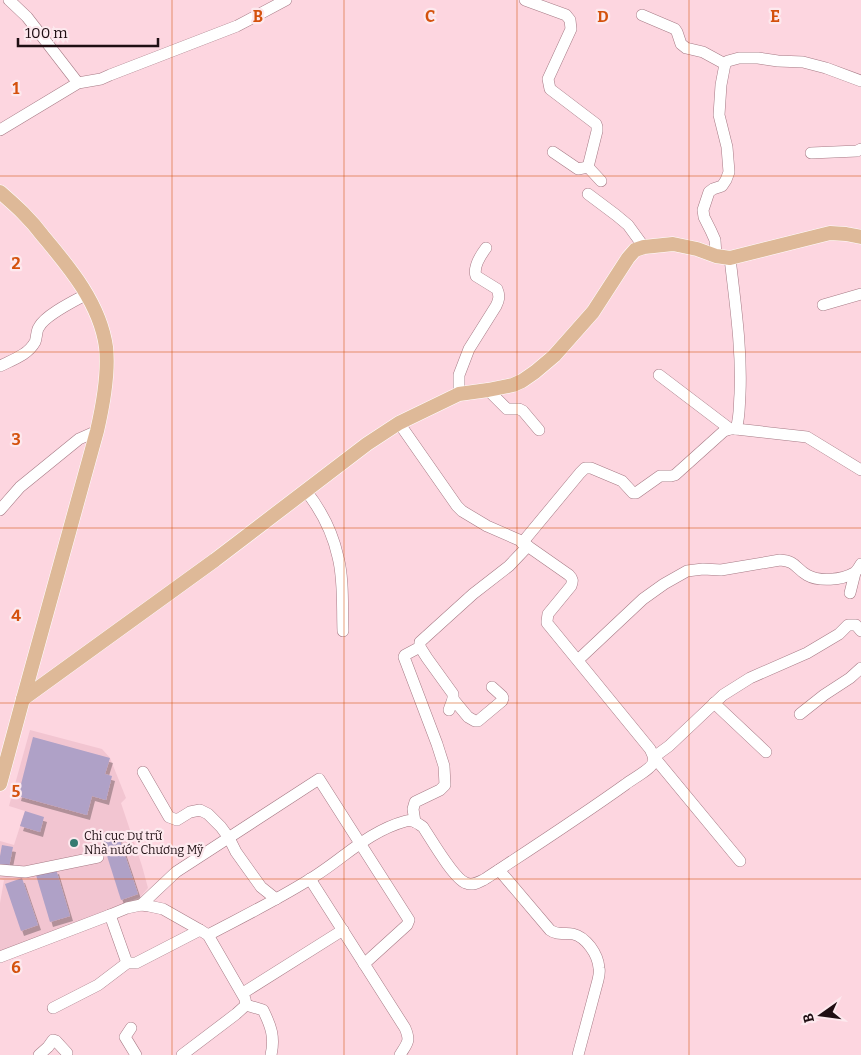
<svg xmlns="http://www.w3.org/2000/svg" width="861" height="1055" font-family="Bitter,serif">
<style>
.built{fill:#f2c5d1}
.building{fill:#afa1c7;filter:url(#shadow)}
.lines{fill:none;stroke-linecap:round;stroke-linejoin:round}
.minor-casing{stroke:#a67a85;stroke-width:12}
.major-casing{stroke:#fff;stroke-width:15}
.minor{stroke:#fff;stroke-width:11}
.major{stroke:#deb998;stroke-width:14}
.grid{fill:none;stroke:#d4520d;stroke-width:1;stroke-opacity:0.55}
.poi-dot{fill:#367b71;stroke:#fde9ee;stroke-width:2}
.labels{text-anchor:middle;dominant-baseline:central;stroke-width:4.5;stroke-linejoin:round;paint-order:stroke}
.poi-label{font-size:12px;fill:#1f0f13;stroke:#fde9ee;text-anchor:start}
.grid-label{font-size:16px;text-anchor:middle;font-weight:bold;fill:#d4520d;stroke:#fde9ee;stroke-width:4.5;stroke-linejoin:round;paint-order:stroke}
</style>
<defs>
<filter id="shadow"><feDropShadow dx="3" dy="5" stdDeviation="0" flood-color="#0004"/></filter>
</defs>
<rect width="100%" height="100%" fill="#fdd6e0"/>
<polygon class="built" points="30,730 102,749 110,758 126,798 121,803 142,866 148,888 140,897 0,953 0,903 4,880 0,879 0,841 14,845 25,811 9,806"/>
<g class="building">
<polygon points="33,737 110,758 105,774 112,776 106,800 92,796 87,815 18,796"/>
<polygon points="25,811 44,817 40,832 20,826"/>
<polygon points="117,831 138,894 121,900 101,837"/>
<polygon points="2,845 13,847 9,867 0,866 0,856"/>
<polygon points="56,869 70,916 50,922 36,875"/>
<polygon points="22,878 38,925 21,931 5,884"/>
</g>
<g class="lines">
<g class="minor-casing">
<g id="minor">
<polyline points="9,0 27,17 78,83"/>
<polyline points="525,0 566,15 570,20 571,29 548,79 550,89 596,124 597,127 597,131 588,167 601,181"/>
<polyline points="642,15 675,29 677,32 681,44 686,48 703,52 725,64"/>
<polyline points="0,130 78,83 101,79 110,75 237,26 286,0"/>
<polyline points="553,152 578,169 588,167"/>
<polyline points="811,153 857,151 861,149"/>
<polyline points="588,194 616,215 628,225 644,247"/>
<polyline points="716,256 715,240 711,231 704,217 703,210 709,192 713,189 722,186 726,180 729,172 727,147 719,115 721,85 725,64 728,61 739,58 758,58 778,61 803,62 826,68 861,81"/>
<path d="M 730,258 C 735,303 742,348 740,394 C 739,406 740,417 736,429 L 807,437 L 861,470"/>
<polyline points="823,305 861,294"/>
<path d="M 0,366 C 12,360 28,355 35,342 C 37,338 36,331 39,327 C 45,315 74,301 87,294"/>
<polyline points="659,375 730,429"/>
<polyline points="488,390 507,409 519,409 523,411 539,430"/>
<path d="M 459,394 L 459,375 L 469,349 L 496,306 C 499,300 500,296 497,289 L 476,276 C 473,267 480,256 486,248"/>
<path d="M 306,491 C 321,510 333,534 338,557 C 344,580 342,608 343,631"/>
<polyline points="0,510 20,487 79,439 97,431"/>
<polyline points="522,543 580,473 585,468 591,468 622,481 633,493 636,493 660,476 671,476 675,475 724,431 730,429 736,429"/>
<polyline points="850,593 855,573"/>
<path d="M 578,660 L 643,599 L 664,584 L 687,571 L 703,569 L 721,570 L 780,560 C 796,561 795,568 807,575 C 819,582 842,580 854,573 C 857,571 859,567 861,564"/>
<polyline points="453,699 468,717 475,721 478,721 502,701 503,698 502,696 492,687"/>
<polyline points="714,703 766,752"/>
<polyline points="449,710 453,699 453,694 427,658 420,647 420,642 473,594 509,566 528,546"/>
<polyline points="800,714 824,695 850,678 861,668"/>
<polyline points="143,772 169,817 177,820 190,812 200,810 208,814 221,827 229,838 236,852 261,887 276,899"/>
<polyline points="415,822 413,809 415,802 440,790 445,785 444,766 437,744 404,657 405,655 420,647"/>
<polyline points="740,861 654,757 669,746 723,695 750,678 807,653 839,634 848,625 856,625 861,631"/>
<polyline points="0,870 25,872 98,857"/>
<path d="M 499,870 L 550,930 C 558,936 564,932 573,934 C 586,937 598,954 599,968 C 600,972 599,976 598,980 L 578,1055"/>
<path d="M 310,879 L 405,1028 C 411,1042 407,1043 400,1055"/>
<polyline points="141,905 176,872 319,779 409,920 407,925 364,964"/>
<polyline points="110,915 127,963"/>
<path d="M 208,935 C 244,916 281,898 315,876 C 345,857 369,831 406,821 C 413,819 417,823 423,827 C 431,839 454,879 466,883 C 473,886 479,882 485,879 C 532,848 580,817 626,784 C 632,779 650,770 653,763 C 655,758 652,753 650,749 L 547,623 L 547,621 L 548,614 L 571,586 C 573,581 573,579 569,575 L 519,540 L 487,526 L 462,511 L 457,506 L 399,423"/>
<polyline points="0,957 110,915 127,908 141,905 149,906 163,909 200,930 208,935 245,999 246,1005 236,1014 182,1055"/>
<polyline points="243,993 343,930"/>
<path d="M 246,1005 L 263,1010 C 271,1026 275,1037 271,1055"/>
<polyline points="53,1008 98,985 127,963 136,963 200,930"/>
<polyline points="131,1028 125,1037 136,1055"/>
<polyline points="39,1055 48,1047 53,1040 56,1041 67,1053"/>
</g>
</g>
<g class="major-casing">
<g id="major">
<path d="M 0,192 C 8,199 16,206 23,213 C 30,220 37,228 43,236 C 70,268 100,304 106,347 C 109,373 103,405 97,431 L 23,699"/>
<polyline points="0,784 23,699 215,560 367,444 399,423 459,394 488,390 513,385 522,381 535,372 554,356 593,312 628,258 635,250 644,247 673,244 697,249 716,256 730,258 830,233 846,234 861,237"/>
</g>
</g>
<use href="#minor" class="minor"/>
<use href="#major" class="major"/>
</g>
<path class="grid" d="M 172,0 L 172,1055M 344,0 L 344,1055M 517,0 L 517,1055M 689,0 L 689,1055M 0,176 L 861,176M 0,352 L 861,352M 0,528 L 861,528M 0,703 L 861,703M 0,879 L 861,879"/>
<circle class="poi-dot" cx="74" cy="843" r="5"/>
<g class="labels">
<g class="poi-label">
<text x="84" y="836">Chi cục Dự trữ<tspan x="84" dy="14">Nhà nước Chương Mỹ</tspan></text>
</g>
</g>
<g class="grid-label">
<text x="258" y="22">B</text>
<text x="430" y="22">C</text>
<text x="603" y="22">D</text>
<text x="775" y="22">E</text>
<text x="16" y="94">1</text>
<text x="16" y="269">2</text>
<text x="16" y="445">3</text>
<text x="16" y="621">4</text>
<text x="16" y="797">5</text>
<text x="16" y="973">6</text>
</g>
<g transform="translate(821 1015) rotate(256)" stroke="#fde9ee" stroke-width="4" paint-order="stroke">
<path d="M0-4L9 19L0 12L-9 19Z" fill="#1f0f13"/>
<text y="-8" font-size="14" font-weight="bold" text-anchor="middle" fill="#1f0f13">B</text>
</g>
<path d="M18 38v8h140v-8" fill="none" stroke="#1f0f13" stroke-width="2.5"/>
<text x="25" y="38" font-size="15" fill="#1f0f13" stroke="#fde9ee" stroke-width="4" paint-order="stroke">100 m</text>
</svg>
